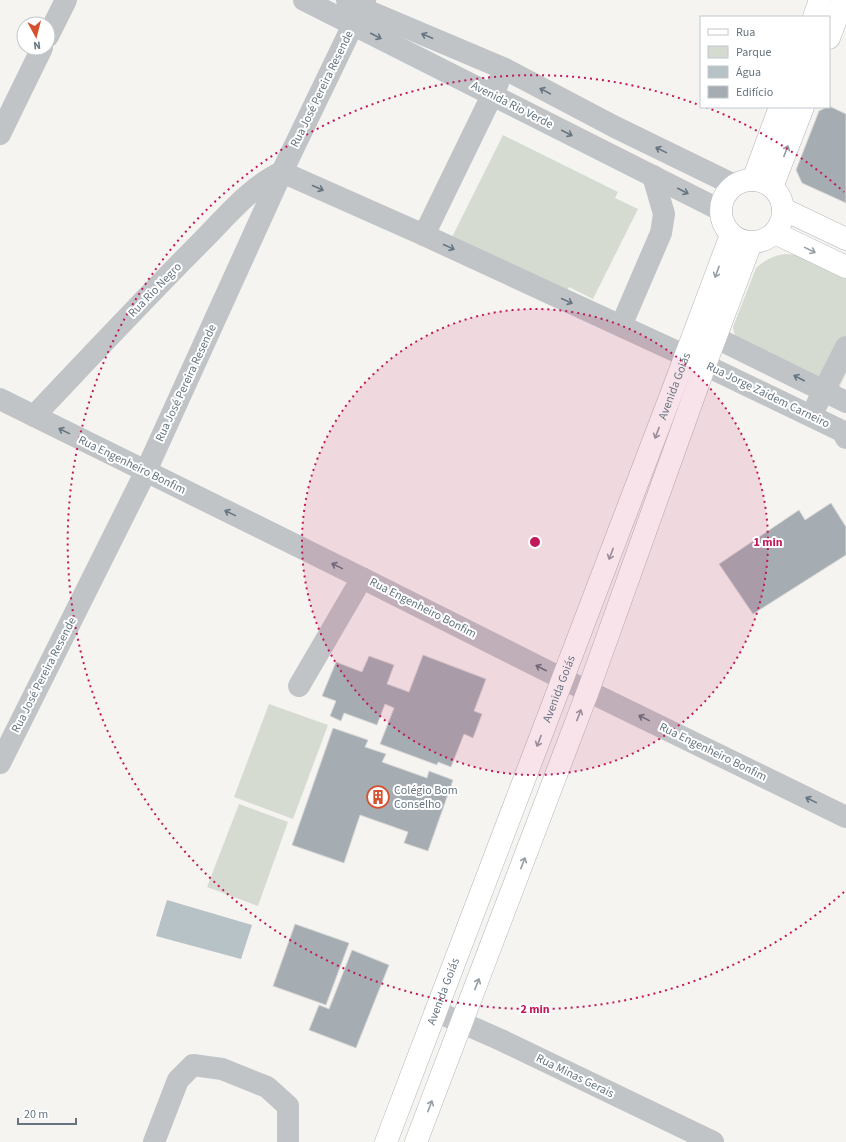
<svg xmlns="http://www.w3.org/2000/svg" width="846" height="1142" font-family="'Source Sans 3',sans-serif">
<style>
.green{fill:#d6dbd2}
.water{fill:#b7c2c6}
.building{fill:#a6adb2;stroke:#d6d6d4}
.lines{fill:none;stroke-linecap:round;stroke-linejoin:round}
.major-casing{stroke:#b2b6b9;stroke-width:23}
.minor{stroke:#c0c4c7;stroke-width:22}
.major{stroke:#fff;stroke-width:22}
.oneway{stroke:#667580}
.oneway2{stroke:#949ea6}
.ring{fill:none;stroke:#c2185b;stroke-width:2;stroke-dasharray:2 4}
.labels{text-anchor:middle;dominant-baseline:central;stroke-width:4;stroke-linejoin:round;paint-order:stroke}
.street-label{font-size:12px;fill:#667580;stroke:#fff}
.poi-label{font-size:12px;fill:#667580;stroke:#fff;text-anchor:start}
.centre{fill:#c2185b;stroke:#fff;stroke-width:2}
.ring-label{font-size:12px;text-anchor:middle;font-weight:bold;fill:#c2185b;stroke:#fff;stroke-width:4;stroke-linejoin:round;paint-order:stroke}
</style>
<rect width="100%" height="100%" fill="#f5f4f1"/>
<g class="green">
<polygon points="503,135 618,192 615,198 638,209 593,299 569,287 566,293 452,237"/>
<path d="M 786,254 L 800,255 L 846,277 L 846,373 L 839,388 L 735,336 L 733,327 L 756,268 C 765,260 774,255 786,254 Z"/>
<polygon points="269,704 328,725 293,819 234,797"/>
<polygon points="239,804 288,822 258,906 207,887"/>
</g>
<polygon class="water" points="167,900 252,925 241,959 156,936"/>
<g class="building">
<polygon points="829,106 846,114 846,203 802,183 796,170 819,111"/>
<polygon points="831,503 846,527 846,555 753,614 719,564 799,510 805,520"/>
<polygon points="423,655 486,679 474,711 482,714 473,738 464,734 451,767 438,762 437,765 380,744 394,708 385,704 377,725 344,713 341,721 330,716 336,701 322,696 336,662 362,672 369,656 394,665 387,684 409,692"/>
<polygon points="333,728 368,740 365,747 386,754 382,762 427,778 429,771 453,780 428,851 404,843 408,832 360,815 344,863 292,845"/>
<polygon points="295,924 349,943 326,1005 273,986"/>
<polygon points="352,950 389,965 356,1048 309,1030 319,1005 329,1009"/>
</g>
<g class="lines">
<g class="major-casing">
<g id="major">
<polyline points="814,17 820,0"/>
<polyline points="829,38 843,0"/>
<circle cx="752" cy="211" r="31"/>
<polyline points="753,180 780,107"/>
<polyline points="772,187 803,107"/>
<polyline points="783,209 846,239"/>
<polyline points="775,233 846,267"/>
<path id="s1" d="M 386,1142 C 500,839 618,538 731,235"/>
<polyline points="416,1142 588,691 705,365 751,243"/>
</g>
</g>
<g class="minor">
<polyline points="304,0 720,210"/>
<polyline points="347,0 361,8 505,69 615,127 734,185"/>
<polyline points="48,36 66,0"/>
<polyline points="0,134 42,48"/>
<polyline points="424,235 498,83"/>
<polyline points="621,326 661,233 664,214 653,176"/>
<polyline points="698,329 846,402"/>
<polyline points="0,399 362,578 563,679 846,817"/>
<polyline points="817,404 846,347"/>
<path d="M 34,416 C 90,357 145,298 202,241 C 226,217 251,186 282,172 L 424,235 L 686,356 L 842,431 L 846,438"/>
<polyline points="299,686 362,578"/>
<polyline points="0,763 146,471 282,172 365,0"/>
<polyline points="435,1011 501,1040 713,1142"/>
<polyline points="154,1142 178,1080 193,1065 222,1069 267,1087 288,1106 288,1142"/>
</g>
<use href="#major" class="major"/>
</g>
<defs><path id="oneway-shaft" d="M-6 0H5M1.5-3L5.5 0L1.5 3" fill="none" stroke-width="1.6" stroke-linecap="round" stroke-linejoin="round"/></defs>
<g class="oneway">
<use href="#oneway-shaft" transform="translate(376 36) rotate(27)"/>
<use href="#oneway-shaft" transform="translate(427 36) rotate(-157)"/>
<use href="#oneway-shaft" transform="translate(545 91) rotate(-152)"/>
<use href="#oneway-shaft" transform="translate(567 133) rotate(27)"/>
<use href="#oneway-shaft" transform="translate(661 150) rotate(-154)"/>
<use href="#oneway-shaft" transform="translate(318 188) rotate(24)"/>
<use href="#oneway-shaft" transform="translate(683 191) rotate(27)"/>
<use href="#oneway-shaft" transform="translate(449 247) rotate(25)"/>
<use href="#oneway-shaft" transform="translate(567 301) rotate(25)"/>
<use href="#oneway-shaft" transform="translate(799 378) rotate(-153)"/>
<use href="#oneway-shaft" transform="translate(64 431) rotate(-154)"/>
<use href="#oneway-shaft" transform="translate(230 513) rotate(-154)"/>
<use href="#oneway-shaft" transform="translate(337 566) rotate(-154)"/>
<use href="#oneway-shaft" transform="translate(541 668) rotate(-153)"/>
<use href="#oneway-shaft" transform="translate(644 718) rotate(-154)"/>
<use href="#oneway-shaft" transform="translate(811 800) rotate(-154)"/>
</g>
<g class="oneway2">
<use href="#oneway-shaft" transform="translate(786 151) rotate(-69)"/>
<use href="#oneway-shaft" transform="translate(810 250) rotate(26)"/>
<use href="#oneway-shaft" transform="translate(717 272) rotate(110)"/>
<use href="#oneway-shaft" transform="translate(657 433) rotate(111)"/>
<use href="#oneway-shaft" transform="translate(611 554) rotate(111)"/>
<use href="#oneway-shaft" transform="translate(579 715) rotate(-69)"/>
<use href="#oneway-shaft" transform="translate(539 741) rotate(111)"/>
<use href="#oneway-shaft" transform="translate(523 863) rotate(-69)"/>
<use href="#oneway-shaft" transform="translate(477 984) rotate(-69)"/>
<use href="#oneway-shaft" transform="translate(430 1106) rotate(-69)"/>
</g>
<circle cx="535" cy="542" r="233" fill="#c2185b" fill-opacity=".12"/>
<g class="ring">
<circle cx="535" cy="542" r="233"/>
<path d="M844 892A467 467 0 1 1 699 105M706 107A467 467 0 0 1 844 192"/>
</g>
<defs>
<g id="building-ring" transform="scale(1.15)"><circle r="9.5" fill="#fff" stroke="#d65130" stroke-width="1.5"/><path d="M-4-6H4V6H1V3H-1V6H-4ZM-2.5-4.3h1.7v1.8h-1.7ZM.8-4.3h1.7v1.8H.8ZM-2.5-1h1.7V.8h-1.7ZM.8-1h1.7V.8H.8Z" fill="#d65130"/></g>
</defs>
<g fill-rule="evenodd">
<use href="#building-ring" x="378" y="797"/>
</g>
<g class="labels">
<g class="street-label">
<text transform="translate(322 89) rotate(-64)">Rua José Pereira Resende</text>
<text transform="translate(512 105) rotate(27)">Avenida Rio Verde</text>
<text transform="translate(155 290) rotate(-46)">Rua Rio Negro</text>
<text transform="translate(186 383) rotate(-65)">Rua José Pereira Resende</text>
<text stroke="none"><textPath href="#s1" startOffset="809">Avenida Goiás</textPath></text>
<text transform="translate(768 395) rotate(26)">Rua Jorge Zaidem Carneiro</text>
<text transform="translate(132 465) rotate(26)">Rua Engenheiro Bonfim</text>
<text transform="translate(423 608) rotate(27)">Rua Engenheiro Bonfim</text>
<text transform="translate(44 675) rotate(-63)">Rua José Pereira Resende</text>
<text stroke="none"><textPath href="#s1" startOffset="485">Avenida Goiás</textPath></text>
<text transform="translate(713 752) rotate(26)">Rua Engenheiro Bonfim</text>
<text stroke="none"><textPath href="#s1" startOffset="161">Avenida Goiás</textPath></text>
<text transform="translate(575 1076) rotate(26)">Rua Minas Gerais</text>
</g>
<g class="poi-label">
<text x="394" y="790">Colégio Bom<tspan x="394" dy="14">Conselho</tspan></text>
</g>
</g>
<circle cx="535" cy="542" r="6" class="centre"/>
<g class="ring-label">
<text x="768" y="546">1 min</text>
<text x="535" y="1013">2 min</text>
</g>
<rect x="700" y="16" width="130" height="92" fill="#ffffff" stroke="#c2c8cc"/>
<rect x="708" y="29" width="20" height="6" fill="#ffffff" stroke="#c2c8cc"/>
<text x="736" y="36" font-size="12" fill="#667580">Rua</text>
<rect x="708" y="46" width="20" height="12" fill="#d6dbd2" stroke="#c2c8cc"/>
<text x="736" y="56" font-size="12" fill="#667580">Parque</text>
<rect x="708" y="66" width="20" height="12" fill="#b7c2c6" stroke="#c2c8cc"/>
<text x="736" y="76" font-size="12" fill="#667580">Água</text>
<rect x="708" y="86" width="20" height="12" fill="#a6adb2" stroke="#c2c8cc"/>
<text x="736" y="96" font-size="12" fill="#667580">Edifício</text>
<g transform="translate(36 36) rotate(173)"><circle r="19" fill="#ffffff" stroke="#c2c8cc"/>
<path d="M0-3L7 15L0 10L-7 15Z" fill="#d65130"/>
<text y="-6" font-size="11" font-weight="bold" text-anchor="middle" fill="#667580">N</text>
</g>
<path d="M18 1118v6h58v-6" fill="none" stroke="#667580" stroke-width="2"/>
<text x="24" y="1118" font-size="12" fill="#667580" stroke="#ffffff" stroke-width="3" paint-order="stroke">20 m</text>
</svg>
